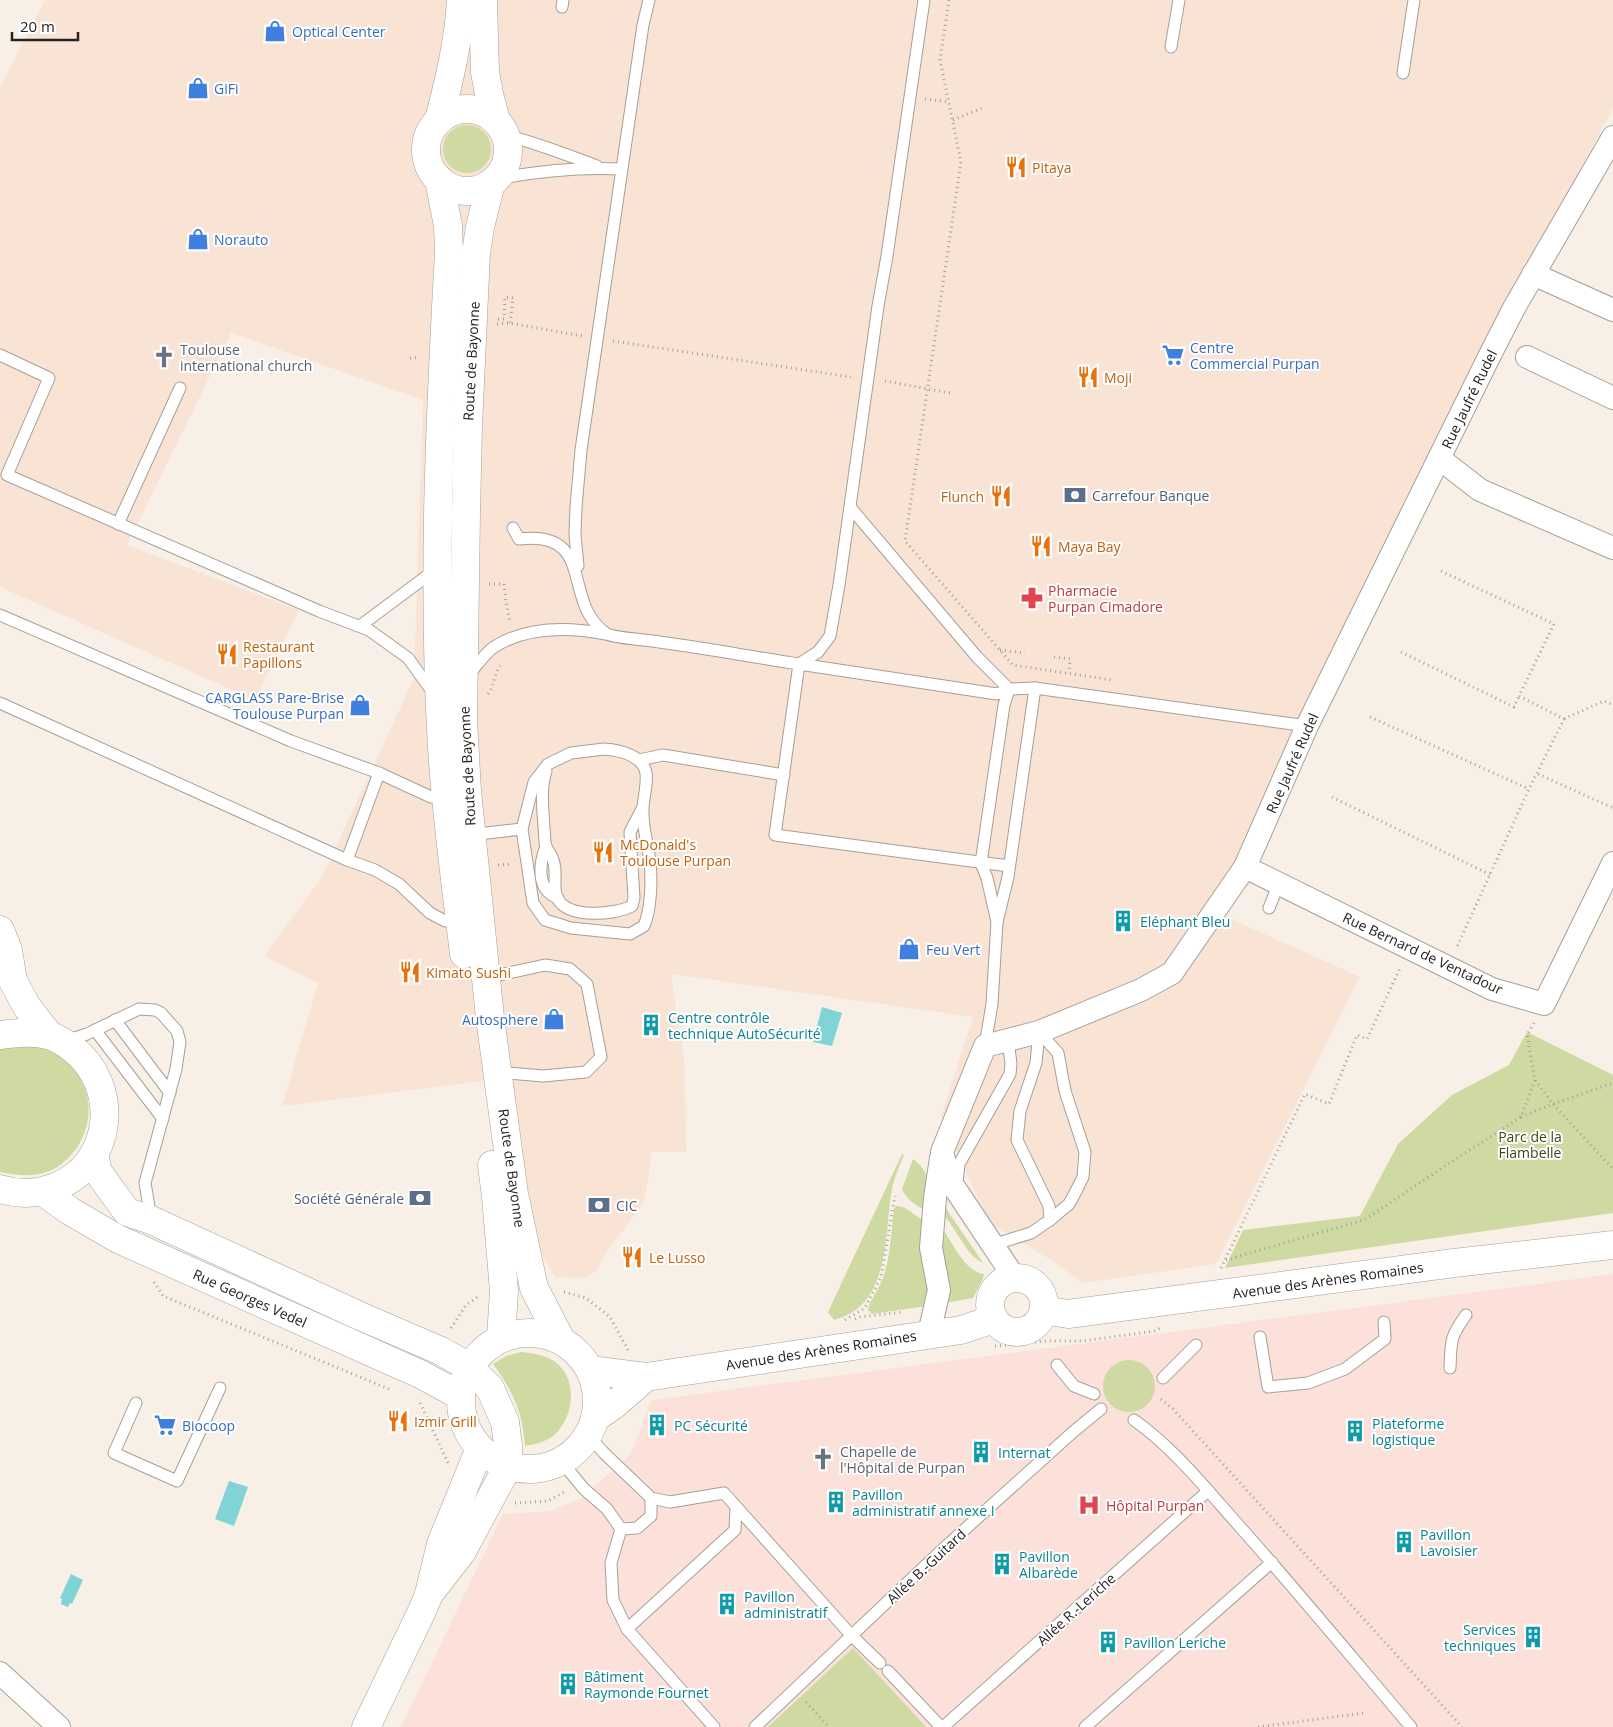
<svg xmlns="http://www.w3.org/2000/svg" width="1613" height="1727" font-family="'Open Sans',sans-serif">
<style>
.commercial{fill:#f8e3d5}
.medical{fill:#fbe1da}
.green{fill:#cfd9a2}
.water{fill:#80d4d5}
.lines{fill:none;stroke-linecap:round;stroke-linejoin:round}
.lane-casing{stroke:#a6a096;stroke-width:13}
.street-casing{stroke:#a6a096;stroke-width:24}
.secondary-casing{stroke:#a6a096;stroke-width:29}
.highway-casing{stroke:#a6a096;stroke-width:29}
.path{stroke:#a6a199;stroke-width:3;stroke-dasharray:1 4;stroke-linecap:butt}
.lane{stroke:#fff;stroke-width:11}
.street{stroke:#fff;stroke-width:22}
.secondary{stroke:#fff;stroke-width:28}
.highway{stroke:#fff;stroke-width:28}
.labels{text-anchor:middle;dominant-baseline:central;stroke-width:4;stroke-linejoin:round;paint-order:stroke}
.shop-label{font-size:14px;fill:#366cbe;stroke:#fff;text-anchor:start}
.food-label{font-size:14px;fill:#c56008;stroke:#fff;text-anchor:start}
.worship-label{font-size:14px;fill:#5b616d;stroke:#fff;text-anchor:start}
.street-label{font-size:14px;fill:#24221e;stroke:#fff}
.service-label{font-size:14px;fill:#4e5e75;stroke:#fff;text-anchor:start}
.health-label{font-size:14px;fill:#be3a42;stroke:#fff;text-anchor:start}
.culture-label{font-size:14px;fill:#0d838f;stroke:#fff;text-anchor:start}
.park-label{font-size:14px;fill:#3e4416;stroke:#fff}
</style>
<rect width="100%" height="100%" fill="#f8f0e6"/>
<polygon class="commercial" points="45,0 1613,0 1613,107 1420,480 1213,911 1360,977 1216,1264 1083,1283 1048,1258 989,1223 941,1117 973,1017 671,974 685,1067 686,1152 652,1152 644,1203 605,1254 597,1270 585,1278 555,1277 537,1246 508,1078 282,1106 318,983 264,956 322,877 414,678 423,400 231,333 127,545 299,610 255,700 0,587 0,88"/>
<polygon class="medical" points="1613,1274 1613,1727 401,1727 503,1514 550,1511 580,1499 631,1454 651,1400"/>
<g class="green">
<circle cx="467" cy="149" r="24"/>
<polygon points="1527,1032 1613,1075 1613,1213 1225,1268 1243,1230 1360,1216 1398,1144 1452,1095 1509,1065"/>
<path d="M 23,1044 C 31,1045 42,1046 49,1049 C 87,1068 100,1111 78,1146 C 71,1156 61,1167 49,1171 C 32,1178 17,1175 0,1172 L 0,1049 Z"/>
<path d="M 902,1154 L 904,1155 C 900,1164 896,1174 893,1184 C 883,1231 893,1305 834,1320 L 828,1312 Z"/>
<path d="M 913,1159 C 934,1175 927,1187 925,1210 C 916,1206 905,1198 902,1189 Z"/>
<path d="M 944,1204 L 949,1213 L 983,1263 C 966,1256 957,1228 943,1215 Z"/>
<path d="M 896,1206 C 907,1205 916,1219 928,1221 L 929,1272 L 927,1306 L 872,1314 L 868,1310 C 870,1300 881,1286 884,1275 C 891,1254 891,1231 894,1209 Z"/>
<path d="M 942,1228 C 952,1242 965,1272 984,1274 L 983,1279 L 973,1298 L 944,1303 L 941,1274 Z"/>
<path d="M 521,1352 C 533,1353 544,1355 554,1361 C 579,1378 574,1418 554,1435 C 546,1442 535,1444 525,1446 C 523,1413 513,1391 493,1364 L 506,1356 Z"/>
<circle cx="1129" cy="1386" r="26"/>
<polygon points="853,1648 926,1727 768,1727"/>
</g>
<g class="water">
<polygon points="822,1007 842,1013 832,1046 813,1042"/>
<polygon points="229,1481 248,1487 234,1526 215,1519"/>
<polygon points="71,1574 83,1580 72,1604 70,1603 68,1607 61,1604 62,1599 60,1598"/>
</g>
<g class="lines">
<g class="lane-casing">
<g id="lane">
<polyline points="562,7 563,0"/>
<polyline points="1171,47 1179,0"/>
<polyline points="1403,73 1414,0"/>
<path d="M 505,135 C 537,143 567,155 597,166"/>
<path d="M 497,179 C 538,171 580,167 621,169"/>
<polyline points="0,355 49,378 7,475 319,611 369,630 408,658 434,694"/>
<polyline points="850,507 977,657 1009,689"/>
<polyline points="118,524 180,388"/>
<path d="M 513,528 L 519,539 C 598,530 560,603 607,634 C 614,638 649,640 659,642 C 706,648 752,657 799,664 L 818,652 L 830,636 L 839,585 L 878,306 L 887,256 L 924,0"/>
<polyline points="578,566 575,535 576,507 581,450 643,25 649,0"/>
<polyline points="0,615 291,741 379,773"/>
<polyline points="360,626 435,570"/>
<path d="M 468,675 C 476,667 484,654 494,647 C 527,626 569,627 606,634"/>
<polyline points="1009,689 1004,705 981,863 987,878 997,922 1008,877 1035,688"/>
<polyline points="0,703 347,860 379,773 431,797 445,796"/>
<path d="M 604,749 C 618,750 636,753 644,767 C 650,777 643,797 643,809 C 642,827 648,844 650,862 C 652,881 651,909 644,926 L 630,934 L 571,928 L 545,920 L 533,903 L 522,829 L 534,782 L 548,764 L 571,753 Z"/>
<polyline points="639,760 663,755 784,775"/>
<path d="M 546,771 C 540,790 543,808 544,828 C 545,833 544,841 546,847 C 548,851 552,855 553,860 C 558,872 552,887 557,898 C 568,919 614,915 632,906 L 634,898 L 630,832 L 642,809"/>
<polyline points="469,835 522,829"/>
<path d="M 546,846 C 539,864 536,890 558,898"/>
<polyline points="347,860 375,870 399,884 430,913 445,921 460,920"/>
<polyline points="1009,866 775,835 799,664 997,694 1009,689 1035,688 1307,726"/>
<polyline points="1269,908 1279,883"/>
<polyline points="486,978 545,965 570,969 587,984 601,1057 586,1072 543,1076 508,1073 499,1075"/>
<polyline points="115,1020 170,1093"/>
<polyline points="95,1030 163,1119"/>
<polyline points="1039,1032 1058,1053 1065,1091 1085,1152 1083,1177 1074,1195 1069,1204 1050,1220"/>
<polyline points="66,1041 87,1034 139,1009 155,1010 161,1013 177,1031 180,1042 176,1069 145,1183 151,1218"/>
<polyline points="985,1046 992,1004 997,922"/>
<polyline points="957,1183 959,1164 1010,1074 1011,1064 1008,1040"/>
<polyline points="992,1245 1031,1233 1050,1220 1049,1206 1017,1140 1020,1111 1036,1063 1039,1032"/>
<polyline points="1260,1337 1268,1387 1308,1383 1345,1369 1385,1339 1384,1322"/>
<polyline points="1057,1365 1074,1386 1094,1394"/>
<path d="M 1450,1368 C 1451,1341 1450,1337 1466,1315"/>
<polyline points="1163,1378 1196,1345"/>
<polyline points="136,1403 114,1453 177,1481 220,1388"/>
<path d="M 1134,1420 C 1175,1449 1207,1490 1241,1528 C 1299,1593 1354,1660 1411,1727"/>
<polyline points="588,1435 604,1453 651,1498 670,1502 724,1493 851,1635 880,1663"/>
<polyline points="561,1461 584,1489 607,1509 621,1529"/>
<polyline points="621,1529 611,1563 613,1600 627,1629 714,1727"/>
<polyline points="621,1529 637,1528 651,1516 651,1498"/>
<polyline points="627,1629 735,1530 736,1507"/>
<polyline points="888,1671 941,1727"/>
<polyline points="755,1727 944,1548 1073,1432 1101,1409"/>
<polyline points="943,1727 1208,1491"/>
<polyline points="1085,1727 1272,1562"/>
</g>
</g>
<g class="street-casing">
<g id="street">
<polyline points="1533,274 1613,310"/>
<polyline points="1527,357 1613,398"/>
<polyline points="1440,459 1480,490 1613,548"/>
<polyline points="1245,867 1492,989 1544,1004 1613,863"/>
<polyline points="1014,1277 950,1181 942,1152 985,1046 1039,1032 1141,990 1172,973 1245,867 1307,726 1489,357 1514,308 1613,137"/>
<polyline points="929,1334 939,1290 931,1248 935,1198 941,1158"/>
<polyline points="0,1673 59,1727"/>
</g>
</g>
<g class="secondary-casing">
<g id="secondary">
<polyline points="483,0 485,72 489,94 496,121"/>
<circle cx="467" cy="150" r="41"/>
<path d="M 439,120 C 449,81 459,40 461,0"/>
<path d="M 439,179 L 448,226 L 449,251 C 440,416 432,581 442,747 C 446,816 456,885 464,954"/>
<polyline points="491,183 480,227 476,253 468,426 466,513 463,720 467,791 490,1018 514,1194 534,1288 561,1340"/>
<path d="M 0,1035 C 16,1033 32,1031 49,1035 C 57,1038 65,1043 72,1048 C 121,1085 114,1165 55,1187 C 37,1194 19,1195 0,1189"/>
<polyline points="94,1154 98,1172 127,1212 151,1220 360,1316 441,1351 469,1367 490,1388 505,1422 508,1445 508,1466 461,1553 429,1594"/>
<polyline points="492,1165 496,1197 504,1291 501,1338"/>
<polyline points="43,1192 70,1211 118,1239 420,1374 461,1396"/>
<circle cx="1017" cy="1305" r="27"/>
<polyline points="1044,1310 1068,1314 1454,1263 1613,1245"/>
<circle cx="529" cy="1401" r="68"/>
<polyline points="590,1370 646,1377 961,1330 994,1319"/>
<polyline points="595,1418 615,1404 646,1377"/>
<polyline points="366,1727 422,1611 429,1594 441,1544 480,1448"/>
</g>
</g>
<g class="highway-casing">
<polyline id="highway" points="0,930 8,950 13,981 27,1007 49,1035"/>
</g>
<g class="path">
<polyline points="949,0 940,60 961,162 905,541 1013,665 1112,680"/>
<polyline points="925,99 949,102"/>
<polyline points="953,120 985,107"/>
<polyline points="498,319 504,319 505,297 513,298 510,323"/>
<polyline points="497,324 510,323 582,336"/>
<polyline points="613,341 851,377"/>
<polyline points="410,358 420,357"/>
<polyline points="885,381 950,393"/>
<polyline points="1441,571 1554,624 1519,696 1564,719 1529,789 1456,949"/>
<polyline points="489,584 504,584 506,603 510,622"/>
<polyline points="1000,650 1025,653"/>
<polyline points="1401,652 1514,707 1519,696"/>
<polyline points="1054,657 1070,659 1069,673"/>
<path d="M 488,694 C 494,686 494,675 500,666"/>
<polyline points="1370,717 1529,789"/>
<polyline points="1564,719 1604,701 1613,705"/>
<polyline points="1538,774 1613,808"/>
<polyline points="1332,797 1491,875"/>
<polyline points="498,865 512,864"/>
<polyline points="1534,1023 1527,1035 1535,1080 1553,1104 1613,1083"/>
<polyline points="1521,1117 1553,1104 1613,1169"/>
<polyline points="1226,1260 1364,1220 1445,1166 1521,1117 1535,1080"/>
<polyline points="1221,1268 1305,1094 1329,1104 1357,1035 1367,1039 1401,966"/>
<polyline points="154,1282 163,1296 389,1389"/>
<polyline points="564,1292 586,1298 610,1317 628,1350"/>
<polyline points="855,1319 859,1317 903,1312"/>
<polyline points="845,1320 865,1308 881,1277 895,1196"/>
<polyline points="451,1328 466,1305 479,1296"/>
<polyline points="995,1346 1046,1341 1083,1341 1155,1331 1160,1328"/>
<polyline points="1161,1399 1173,1409 1462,1727"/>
<polyline points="420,1403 448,1463"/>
<polyline points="515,1503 548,1501 566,1491"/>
<polyline points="806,1702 829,1727"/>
<polyline points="1258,1727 1364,1713"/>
</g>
<use href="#lane" class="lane"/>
<use href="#street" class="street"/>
<use href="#secondary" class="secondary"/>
<use href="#highway" class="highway"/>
</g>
<defs>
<g id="shop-bare" transform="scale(1.725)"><path d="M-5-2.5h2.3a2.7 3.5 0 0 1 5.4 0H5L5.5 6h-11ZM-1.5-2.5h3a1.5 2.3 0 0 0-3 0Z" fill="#3f7fe0" stroke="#fff" stroke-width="2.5" paint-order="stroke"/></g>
<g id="restaurant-bare" transform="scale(1.725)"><path d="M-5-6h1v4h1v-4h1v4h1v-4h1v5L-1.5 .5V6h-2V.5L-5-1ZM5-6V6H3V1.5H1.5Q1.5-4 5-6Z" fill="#e8710a" stroke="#fff" stroke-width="2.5" paint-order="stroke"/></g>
<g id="supermarket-bare" transform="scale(1.725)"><path d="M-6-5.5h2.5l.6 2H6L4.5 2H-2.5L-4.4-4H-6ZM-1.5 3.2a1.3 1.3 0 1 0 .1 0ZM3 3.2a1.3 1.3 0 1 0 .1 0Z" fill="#3f7fe0" stroke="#fff" stroke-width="2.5" paint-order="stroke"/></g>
<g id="church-bare" transform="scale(1.725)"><path d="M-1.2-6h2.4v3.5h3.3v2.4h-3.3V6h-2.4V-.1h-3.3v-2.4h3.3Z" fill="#6b7280" stroke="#fff" stroke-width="2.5" paint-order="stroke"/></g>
<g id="bank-bare" transform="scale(1.725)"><path d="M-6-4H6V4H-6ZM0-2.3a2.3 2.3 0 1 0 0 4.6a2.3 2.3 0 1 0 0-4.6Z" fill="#5c6f8a" stroke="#fff" stroke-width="2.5" paint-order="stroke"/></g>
<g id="pharmacy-bare" transform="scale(1.725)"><path d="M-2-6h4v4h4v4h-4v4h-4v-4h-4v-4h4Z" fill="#e0444e" stroke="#fff" stroke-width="2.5" paint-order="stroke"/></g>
<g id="building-bare" transform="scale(1.725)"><path d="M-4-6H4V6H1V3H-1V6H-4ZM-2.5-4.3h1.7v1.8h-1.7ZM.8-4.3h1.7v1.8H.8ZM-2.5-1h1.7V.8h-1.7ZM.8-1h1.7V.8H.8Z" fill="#0f9aa8" stroke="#fff" stroke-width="2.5" paint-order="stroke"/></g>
<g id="hospital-bare" transform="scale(1.725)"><path d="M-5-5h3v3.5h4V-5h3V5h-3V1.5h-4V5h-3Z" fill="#e0444e" stroke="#fff" stroke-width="2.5" paint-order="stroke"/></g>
</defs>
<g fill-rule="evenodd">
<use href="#shop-bare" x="275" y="31"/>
<use href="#shop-bare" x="198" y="88"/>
<use href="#restaurant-bare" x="1016" y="167"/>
<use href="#shop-bare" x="198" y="239"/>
<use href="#supermarket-bare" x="1173" y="355"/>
<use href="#church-bare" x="164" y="357"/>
<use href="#restaurant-bare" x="1088" y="377"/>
<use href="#bank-bare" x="1075" y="495"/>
<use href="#restaurant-bare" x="1001" y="496"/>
<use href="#restaurant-bare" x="1041" y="546"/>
<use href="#pharmacy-bare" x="1032" y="598"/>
<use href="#restaurant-bare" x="227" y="654"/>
<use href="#shop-bare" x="360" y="705"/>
<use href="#restaurant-bare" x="603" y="852"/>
<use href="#building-bare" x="1123" y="921"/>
<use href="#shop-bare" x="909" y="949"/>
<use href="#restaurant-bare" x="410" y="972"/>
<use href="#shop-bare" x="554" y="1019"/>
<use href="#building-bare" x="651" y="1025"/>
<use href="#bank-bare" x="420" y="1198"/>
<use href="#bank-bare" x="599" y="1205"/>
<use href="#restaurant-bare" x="632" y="1257"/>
<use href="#restaurant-bare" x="398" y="1421"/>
<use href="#supermarket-bare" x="165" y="1425"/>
<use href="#building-bare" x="657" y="1425"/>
<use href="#building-bare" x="1355" y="1431"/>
<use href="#building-bare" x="981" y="1452"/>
<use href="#church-bare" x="823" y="1459"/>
<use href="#building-bare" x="836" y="1502"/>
<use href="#hospital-bare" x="1089" y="1505"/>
<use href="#building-bare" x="1404" y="1542"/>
<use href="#building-bare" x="1002" y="1564"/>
<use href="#building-bare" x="727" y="1604"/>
<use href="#building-bare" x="1533" y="1637"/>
<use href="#building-bare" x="1108" y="1642"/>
<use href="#building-bare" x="568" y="1684"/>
</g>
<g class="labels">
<g class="shop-label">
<text x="292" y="31">Optical Center</text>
<text x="214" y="88">GiFi</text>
<text x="214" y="239">Norauto</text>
<text x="1190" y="347">Centre<tspan x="1190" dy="16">Commercial Purpan</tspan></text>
<text x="344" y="697" text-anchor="end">CARGLASS Pare-Brise<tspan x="344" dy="16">Toulouse Purpan</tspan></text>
<text x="926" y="949">Feu Vert</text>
<text x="538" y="1019" text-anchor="end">Autosphere</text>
<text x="182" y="1425">Biocoop</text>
</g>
<g class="food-label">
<text x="1032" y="167">Pitaya</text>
<text x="1104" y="377">Moji</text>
<text x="984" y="496" text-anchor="end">Flunch</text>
<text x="1058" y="546">Maya Bay</text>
<text x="243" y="646">Restaurant<tspan x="243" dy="16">Papillons</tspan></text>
<text x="620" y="844">McDonald's<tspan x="620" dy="16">Toulouse Purpan</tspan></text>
<text x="426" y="972">Kimato Sushi</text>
<text x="649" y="1257">Le Lusso</text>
<text x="414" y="1421">Izmir Grill</text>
</g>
<g class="worship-label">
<text x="180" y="349">Toulouse<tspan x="180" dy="16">international church</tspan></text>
<text x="840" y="1451">Chapelle de<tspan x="840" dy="16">l'Hôpital de Purpan</tspan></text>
</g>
<g class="street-label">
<text transform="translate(471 361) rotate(-87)">Route de Bayonne</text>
<text transform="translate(1469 399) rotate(-64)">Rue Jaufré Rudel</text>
<text transform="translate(1292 763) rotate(-66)">Rue Jaufré Rudel</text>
<text transform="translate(467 766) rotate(-93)">Route de Bayonne</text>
<text transform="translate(1423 953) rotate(25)">Rue Bernard de Ventadour</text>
<text transform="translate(512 1168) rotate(82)">Route de Bayonne</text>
<text transform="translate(1328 1280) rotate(-8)">Avenue des Arènes Romaines</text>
<text transform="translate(250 1298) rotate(24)">Rue Georges Vedel</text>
<text transform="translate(821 1350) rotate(-9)">Avenue des Arènes Romaines</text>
<text transform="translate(926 1566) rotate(-43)">Allée B.-Guitard</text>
<text transform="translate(1076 1609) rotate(-42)">Allée R.-Leriche</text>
</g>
<g class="service-label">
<text x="1092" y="495">Carrefour Banque</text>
<text x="404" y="1198" text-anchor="end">Société Générale</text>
<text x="616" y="1205">CIC</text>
</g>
<g class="health-label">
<text x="1048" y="590">Pharmacie<tspan x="1048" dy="16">Purpan Cimadore</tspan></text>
<text x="1106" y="1505">Hôpital Purpan</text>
</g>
<g class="culture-label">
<text x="1140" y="921">Eléphant Bleu</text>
<text x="668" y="1017">Centre contrôle<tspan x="668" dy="16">technique AutoSécurité</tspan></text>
<text x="1372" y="1423">Plateforme<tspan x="1372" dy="16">logistique</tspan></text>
<text x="674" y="1425">PC Sécurité</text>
<text x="998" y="1452">Internat</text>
<text x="852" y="1494">Pavillon<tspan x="852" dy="16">administratif annexe I</tspan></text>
<text x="1420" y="1534">Pavillon<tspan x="1420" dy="16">Lavoisier</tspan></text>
<text x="1019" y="1556">Pavillon<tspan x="1019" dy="16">Albarède</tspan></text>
<text x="744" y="1596">Pavillon<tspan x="744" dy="16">administratif</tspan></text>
<text x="1516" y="1629" text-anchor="end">Services<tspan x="1516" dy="16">techniques</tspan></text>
<text x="1124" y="1642">Pavillon Leriche</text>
<text x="584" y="1676">Bâtiment<tspan x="584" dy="16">Raymonde Fournet</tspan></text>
</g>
<g class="park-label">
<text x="1530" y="1136">Parc de la<tspan x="1530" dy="16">Flambelle</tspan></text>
</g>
</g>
<path d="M12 32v8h66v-8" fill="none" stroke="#24221e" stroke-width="2.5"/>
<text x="20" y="32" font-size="15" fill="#24221e" stroke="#ffffff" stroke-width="4" paint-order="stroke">20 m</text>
</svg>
